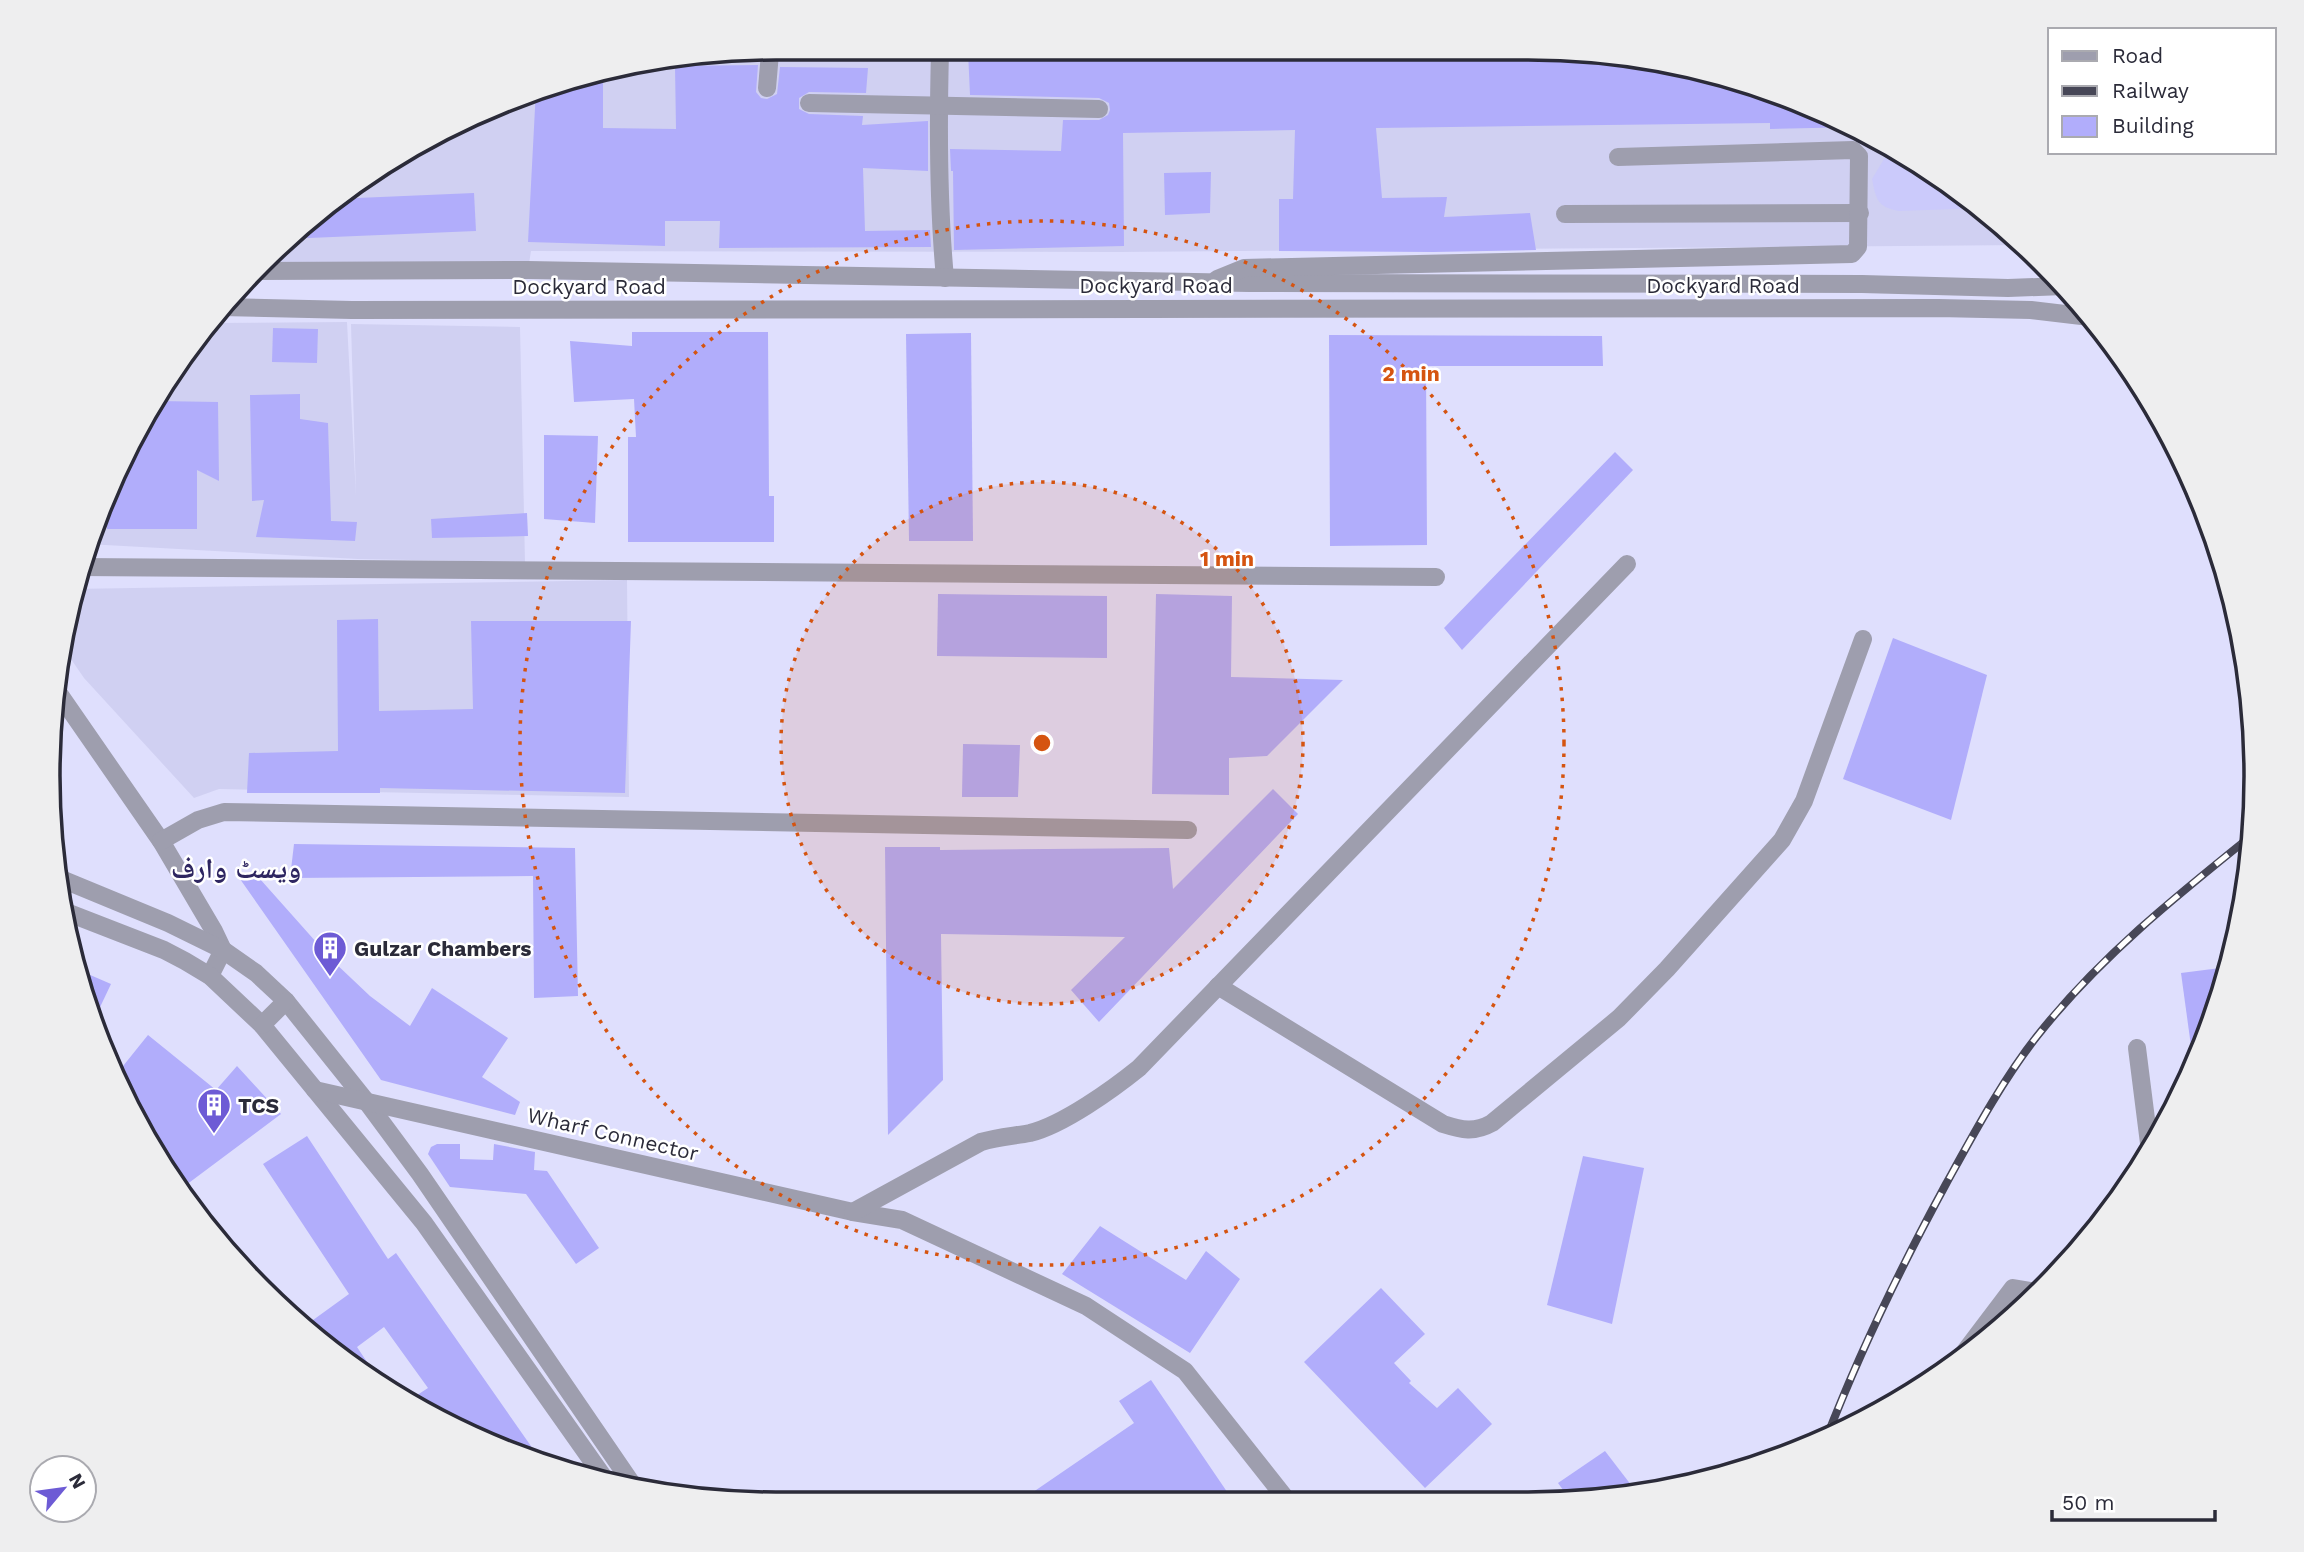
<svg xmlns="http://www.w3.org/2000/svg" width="2304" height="1552" font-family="'Work Sans','Noto Naskh Arabic',sans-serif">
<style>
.built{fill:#d0d0f2}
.green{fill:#cbcafb}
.building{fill:#b1adfb}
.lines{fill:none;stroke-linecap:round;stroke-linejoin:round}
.minor{stroke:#9e9eae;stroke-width:18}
.rail-casing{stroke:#474757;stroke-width:8}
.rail{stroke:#fff;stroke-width:5;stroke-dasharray:16;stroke-linecap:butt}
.ring{fill:none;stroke:#d55410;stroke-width:3.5;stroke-dasharray:3.5 7}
.labels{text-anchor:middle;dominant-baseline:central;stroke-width:5;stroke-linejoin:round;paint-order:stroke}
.street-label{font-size:21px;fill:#2b2b39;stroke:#fff}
.poi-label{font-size:21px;font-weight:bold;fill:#2b2b39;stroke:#fff;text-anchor:start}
.district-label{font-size:28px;font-weight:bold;fill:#2e2661;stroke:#fff}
.rim{fill:none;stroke:#2b2b39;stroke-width:3.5}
.centre{fill:#d55410;stroke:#fff;stroke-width:3.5}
.ring-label{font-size:21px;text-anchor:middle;font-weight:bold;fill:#d55410;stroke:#fff;stroke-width:5;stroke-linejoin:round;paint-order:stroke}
</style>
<rect width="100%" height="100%" fill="#dfdffd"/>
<g class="built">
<polygon points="1528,47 1670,61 1851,123 1971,198 2026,245 1118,252 531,251 528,270 255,271 295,228 371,170 542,86 680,54"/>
<polygon points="347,322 356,496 351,324 520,327 525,562 358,559 87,544 103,497 198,332 206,323"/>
<polygon points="627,580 629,797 219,789 194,798 84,678 62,646 72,589"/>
</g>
<path class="green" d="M 1894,149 L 1971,198 L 1983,208 L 1899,211 C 1877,207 1876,199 1872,179 L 1887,154 Z"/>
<g class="building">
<polygon points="1528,47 1670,61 1851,123 1858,127 1770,129 1770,123 1376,128 1382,198 1447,197 1444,217 1530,213 1536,250 1433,252 1279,251 1279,199 1293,199 1295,130 1123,133 1124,246 954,250 953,171 951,171 950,149 1061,151 1063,120 1099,120 1108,115 1110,110 1109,103 1099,98 970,95 968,51"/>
<polygon points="758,65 756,92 761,98 767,99 777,94 780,67 868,68 866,93 809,92 799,98 799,109 809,114 863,116 862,125 928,121 928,171 863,168 865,231 930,230 931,247 719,248 720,221 665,221 665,246 528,242 536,89 603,72 603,128 676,129 675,66"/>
<polygon points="1211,172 1210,213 1165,215 1164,173"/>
<polygon points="474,193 476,231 285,239 295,228 334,199"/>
<polygon points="273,328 318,329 317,363 272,362"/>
<polygon points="632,332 768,332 769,496 774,496 774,542 628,542 628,437 636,437 634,399 574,402 570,341 632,346"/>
<polygon points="971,333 973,541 909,541 906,334"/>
<polygon points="1329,335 1602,336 1603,366 1426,366 1427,545 1330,546"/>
<polygon points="300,394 300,419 328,423 331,521 357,522 355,541 256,537 264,500 252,501 250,395"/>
<polygon points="158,401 218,402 219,481 197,470 197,529 107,529 108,488"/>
<polygon points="544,435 598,436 595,523 544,519"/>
<polygon points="1615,452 1633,470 1462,650 1444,628"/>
<polygon points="527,513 528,536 432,538 431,519"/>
<polygon points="938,594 1107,596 1107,658 937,656"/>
<polygon points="1156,594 1232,596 1231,677 1343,680 1267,756 1229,758 1229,795 1152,794"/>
<polygon points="378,619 379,711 473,709 471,621 631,621 625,793 380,788 380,793 247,793 249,753 338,751 337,620"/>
<polygon points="1893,638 1987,675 1951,820 1843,779"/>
<polygon points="963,744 1020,745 1018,797 962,797"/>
<polygon points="1273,789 1298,814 1099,1022 1071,990 1125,937 941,934 943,1080 888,1135 885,847 940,847 940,850 1169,848 1173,889"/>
<polygon points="294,844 575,848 578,996 534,998 533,876 290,878"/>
<polygon points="253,871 333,961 370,996 410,1026 432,988 508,1038 482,1077 520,1102 515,1115 381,1080 240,879"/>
<polygon points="2228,967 2201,1055 2194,1068 2181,973"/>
<polygon points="74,968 111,984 92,1024 86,1011"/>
<polygon points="148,1035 216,1090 237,1066 281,1114 182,1188 145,1140 115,1076"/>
<polygon points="307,1136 388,1259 396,1253 540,1459 453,1429 408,1401 428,1388 384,1327 357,1347 383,1386 333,1354 302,1328 349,1294 263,1164"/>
<polygon points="437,1144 460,1144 460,1159 493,1160 494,1144 535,1152 534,1170 547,1171 599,1248 576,1264 526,1194 450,1187 428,1154 431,1147"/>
<polygon points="1583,1156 1644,1168 1612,1324 1547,1305"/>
<polygon points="1100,1226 1186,1280 1206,1251 1240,1279 1190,1353 1062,1274"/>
<polygon points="1381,1288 1425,1334 1394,1363 1411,1381 1409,1383 1437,1408 1458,1388 1492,1424 1425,1488 1304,1362"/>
<polygon points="1151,1380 1236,1505 1014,1505 1134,1423 1119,1401"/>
<polygon points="1605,1451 1638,1494 1571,1501 1558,1483"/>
</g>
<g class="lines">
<g class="minor">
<polyline points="916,52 940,52"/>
<path d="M 940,52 C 938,127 938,203 945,278"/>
<polyline points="767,88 770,53"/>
<polyline points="809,103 1099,109"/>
<polyline points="1565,214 1860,213"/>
<polyline points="255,271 528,270 1249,283 1862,284 2008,288 2064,286"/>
<polyline points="1217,279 1244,268 1852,254 1858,247 1859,156 1853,150 1618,157"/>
<polyline points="221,307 352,310 1938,308 2031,310 2090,317"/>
<polyline points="79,567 1436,577"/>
<polyline points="55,688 161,841 214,931 223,950 210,976"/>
<polyline points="161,841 198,820 224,812 1188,830"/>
<polyline points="59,878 168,923 223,950 256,973 286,1001 366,1101 420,1174 637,1491"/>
<polyline points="61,910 164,950 185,961 210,976 262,1025 424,1223 607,1482"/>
<path d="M 1218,986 L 1443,1124 C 1462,1130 1474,1133 1492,1123 L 1619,1018 L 1667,969 L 1782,840 L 1804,801 L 1863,639"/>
<polyline points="262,1025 286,1001"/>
<polyline points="2137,1048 2150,1151"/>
<polyline points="315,1090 853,1212 902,1220 1086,1306 1185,1371 1291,1505"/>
<path d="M 853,1212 L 981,1142 C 998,1137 1014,1136 1030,1133 C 1063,1125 1113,1089 1139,1068 L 1627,564"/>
<polyline points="1957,1362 2013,1288 2041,1293"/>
</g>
<g class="rail-casing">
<path id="rail" d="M 1826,1439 C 1860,1351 1901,1267 1946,1184 C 1973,1135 2003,1079 2038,1035 C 2099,958 2175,897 2251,836"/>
</g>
<use href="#rail" class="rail"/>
</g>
<circle cx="1042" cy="743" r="261" fill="#d55410" fill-opacity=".12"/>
<g class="ring">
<circle cx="1042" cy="743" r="261"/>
<circle cx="1042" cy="743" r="522"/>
</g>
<defs>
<g id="building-pin" transform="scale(1.75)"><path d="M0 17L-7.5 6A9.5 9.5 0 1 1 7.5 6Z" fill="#6d5bd5" stroke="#fff"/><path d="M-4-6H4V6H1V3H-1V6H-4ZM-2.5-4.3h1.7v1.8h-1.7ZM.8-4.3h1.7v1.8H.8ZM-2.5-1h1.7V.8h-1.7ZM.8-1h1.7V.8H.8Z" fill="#fff"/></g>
</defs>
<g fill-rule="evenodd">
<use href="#building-pin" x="330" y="948"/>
<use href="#building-pin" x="214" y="1105"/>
</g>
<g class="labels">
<g class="street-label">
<text x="1156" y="285">Dockyard Road</text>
<text x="1723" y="285">Dockyard Road</text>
<text x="589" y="286">Dockyard Road</text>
<text transform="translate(613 1134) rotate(13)">Wharf Connector</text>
</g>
<g class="poi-label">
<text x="354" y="948">Gulzar Chambers</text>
<text x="238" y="1105">TCS</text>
</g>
<g class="district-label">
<text x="236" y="868">ویسٹ وارف</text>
</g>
</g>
<path d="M0 0H2304V1552H0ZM776 60H1528A716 716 0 0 1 2244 776V776A716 716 0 0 1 1528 1492H776A716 716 0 0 1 60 776V776A716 716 0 0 1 776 60Z" fill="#eeeeef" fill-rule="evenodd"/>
<path class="rim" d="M776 60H1528A716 716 0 0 1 2244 776V776A716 716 0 0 1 1528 1492H776A716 716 0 0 1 60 776V776A716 716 0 0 1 776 60Z"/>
<circle cx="1042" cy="743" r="10" class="centre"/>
<g class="ring-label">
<text x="1411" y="381">2 min</text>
<text x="1227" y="566">1 min</text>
</g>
<rect x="2048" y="28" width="228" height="126" fill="#ffffff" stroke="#aaaab0" stroke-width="2"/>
<rect x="2062" y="51" width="35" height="10" fill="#9e9eae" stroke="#aaaab0" stroke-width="2"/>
<text x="2112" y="63" font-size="21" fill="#2b2b39">Road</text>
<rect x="2062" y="86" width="35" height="10" fill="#474757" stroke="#aaaab0" stroke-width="2"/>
<text x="2112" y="98" font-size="21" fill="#2b2b39">Railway</text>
<rect x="2062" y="116" width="35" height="21" fill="#b1adfb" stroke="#aaaab0" stroke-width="2"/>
<text x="2112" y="133" font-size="21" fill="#2b2b39">Building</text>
<g transform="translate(63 1489) rotate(61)"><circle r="33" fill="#ffffff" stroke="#aaaab0" stroke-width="2"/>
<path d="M0-5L12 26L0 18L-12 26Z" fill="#6d5bd5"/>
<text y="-10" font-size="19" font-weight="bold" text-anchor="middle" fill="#2b2b39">N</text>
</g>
<path d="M2052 1510v10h163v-10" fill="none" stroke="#2b2b39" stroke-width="3.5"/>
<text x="2062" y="1510" font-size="21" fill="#2b2b39" stroke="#ffffff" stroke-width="5" paint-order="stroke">50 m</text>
</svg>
